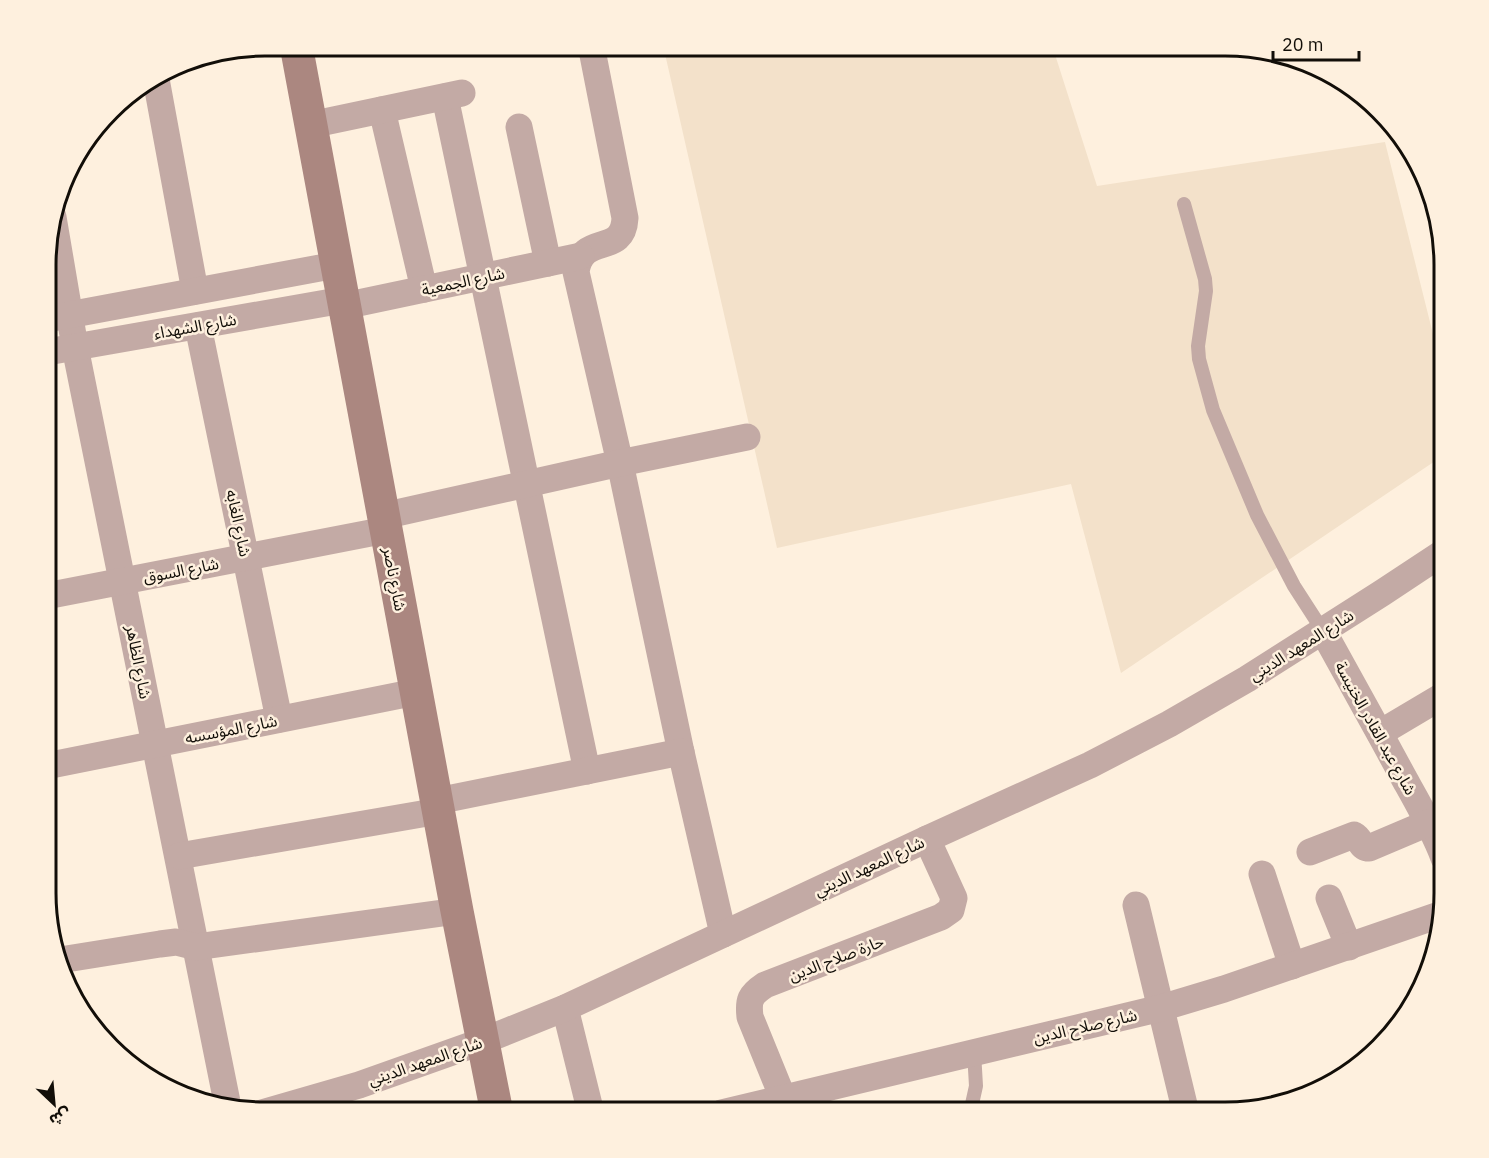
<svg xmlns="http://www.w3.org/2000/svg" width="1489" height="1158" font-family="'IBM Plex Sans','Noto Sans Arabic',sans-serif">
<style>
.built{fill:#f3e1ca}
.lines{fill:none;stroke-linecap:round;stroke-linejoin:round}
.lane{stroke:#c3aaa5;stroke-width:14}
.street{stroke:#c3aaa5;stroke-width:27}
.secondary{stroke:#ab8780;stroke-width:33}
.labels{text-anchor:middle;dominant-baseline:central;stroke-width:5;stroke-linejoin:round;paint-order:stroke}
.street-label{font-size:16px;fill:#120e08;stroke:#fef0de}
.rim{fill:none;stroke:#120e08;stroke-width:3}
</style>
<rect width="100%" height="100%" fill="#fef0de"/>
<polygon class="built" points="663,45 1052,45 1097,186 1385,142 1444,378 1444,455 1121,673 1071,484 777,548"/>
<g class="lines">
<g class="lane">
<polyline points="1184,204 1205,279 1206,291 1198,346 1199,359 1213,410 1257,515 1294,586 1323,631"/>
<polyline points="970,1113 976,1086 974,1052"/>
</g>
<g class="street">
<path d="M 591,45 L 625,218 C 623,258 582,231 576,272 L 620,463 L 681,752 L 723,934"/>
<polyline points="156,79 195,291"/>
<polyline points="445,97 587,771"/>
<polyline points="382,110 424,289"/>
<polyline points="310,125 462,93"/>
<polyline points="519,127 548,263"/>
<polyline points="53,217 75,347 228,1107"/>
<polyline points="344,306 581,256"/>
<polyline points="47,319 336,265"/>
<polyline points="198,326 279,719"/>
<polyline points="47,352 343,300"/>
<polyline points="383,516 620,463 747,437"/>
<polyline points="46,596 386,530"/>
<path d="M 1323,631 C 1350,680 1378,730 1405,780 C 1419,805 1434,831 1444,858"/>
<polyline points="1380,733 1444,695"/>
<polyline points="46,766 416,692"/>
<polyline points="437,801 681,752"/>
<path d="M 1310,852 L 1354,835 C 1362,839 1359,848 1369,848 L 1428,823"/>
<polyline points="179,856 439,811"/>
<polyline points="1262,874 1292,966"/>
<polyline points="1329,898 1349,947"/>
<polyline points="1136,905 1186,1113"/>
<polyline points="60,960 160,944 176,942 196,947 457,911"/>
<polyline points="565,1008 591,1113"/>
<path d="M 783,1098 L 750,1017 C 748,1000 750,995 765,985 L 941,917 L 951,910 L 954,898 L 927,839"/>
<polyline points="262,1113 359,1085 483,1041 565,1008 927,839 1090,765 1169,724 1247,679 1382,593 1444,552"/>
<polyline points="722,1113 1161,1008 1224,989 1442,914"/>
</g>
<polyline class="secondary" points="296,45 457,911 497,1113"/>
</g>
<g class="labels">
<g class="street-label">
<text transform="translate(463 281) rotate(-12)">شارع الجمعية</text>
<text transform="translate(195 326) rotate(-10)">شارع الشهداء</text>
<text transform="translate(239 523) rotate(78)">شارع الغابه</text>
<text transform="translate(181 570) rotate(-11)">شارع السوق</text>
<text transform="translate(395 579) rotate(79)">شارع ناصر</text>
<text transform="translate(1301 645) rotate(-32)">شارع المعهد الديني</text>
<text transform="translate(139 662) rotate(79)">شارع الظاهر</text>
<text transform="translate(1376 728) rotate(61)">شارع عبد القادر الخنيسة</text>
<text transform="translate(231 729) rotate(-11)">شارع المؤسسه</text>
<text transform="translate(869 866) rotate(-25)">شارع المعهد الديني</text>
<text transform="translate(836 958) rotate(-21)">حارة صلاح الدين</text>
<text transform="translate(1085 1026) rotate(-13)">شارع صلاح الدين</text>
<text transform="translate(425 1061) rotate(-19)">شارع المعهد الديني</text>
</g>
</g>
<path d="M0 0H1489V1158H0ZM265 56H1225A209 209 0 0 1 1434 265V893A209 209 0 0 1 1225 1102H265A209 209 0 0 1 56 893V265A209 209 0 0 1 265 56Z" fill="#fef0de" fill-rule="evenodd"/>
<path class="rim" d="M265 56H1225A209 209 0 0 1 1434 265V893A209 209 0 0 1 1225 1102H265A209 209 0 0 1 56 893V265A209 209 0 0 1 265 56Z"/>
<g transform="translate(54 1104) rotate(154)" stroke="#fef0de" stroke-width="4.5" paint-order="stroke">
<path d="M0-4.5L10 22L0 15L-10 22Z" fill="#120e08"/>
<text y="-9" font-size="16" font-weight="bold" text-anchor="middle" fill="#120e08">ش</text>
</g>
<path d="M1273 51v9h86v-9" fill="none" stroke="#120e08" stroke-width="3"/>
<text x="1282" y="51" font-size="18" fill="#120e08" stroke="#fef0de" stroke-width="4.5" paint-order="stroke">20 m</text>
</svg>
